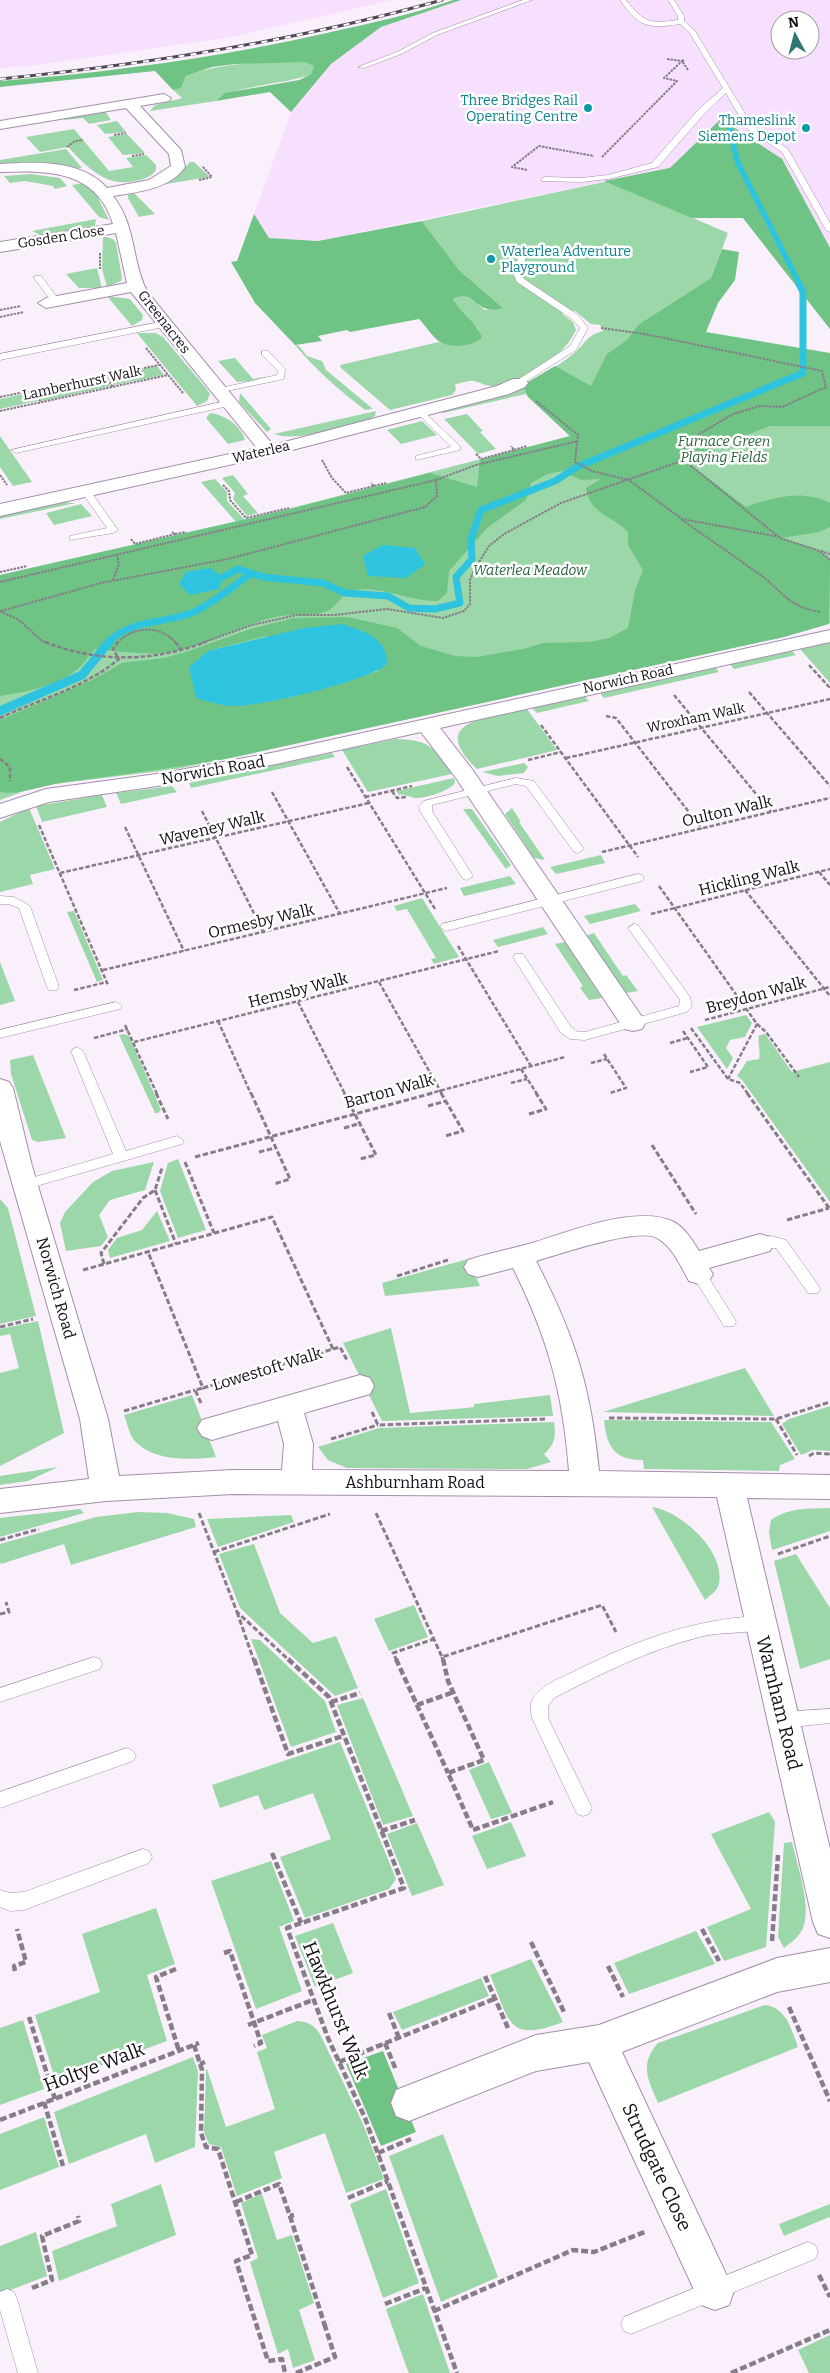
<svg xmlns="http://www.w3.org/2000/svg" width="830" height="2373" font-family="Bitter,serif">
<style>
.built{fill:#f7e0fe;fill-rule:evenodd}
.green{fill:#9cd7a9}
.forest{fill:#6fc485;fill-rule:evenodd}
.water{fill:#2ec3de}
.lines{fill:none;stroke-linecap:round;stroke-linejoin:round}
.stream-far2{stroke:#2ec3de;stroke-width:5.5}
.stream-far1{stroke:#2ec3de;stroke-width:7}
.stream{stroke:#2ec3de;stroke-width:9}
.lane-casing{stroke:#a48eab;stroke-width:1}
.street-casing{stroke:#a48eab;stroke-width:2}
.path-far3{stroke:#867d88;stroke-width:2;stroke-dasharray:2.5 1;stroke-linecap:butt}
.path-far2{stroke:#867d88;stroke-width:2.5;stroke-dasharray:4.5 2;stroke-linecap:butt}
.path-far1{stroke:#867d88;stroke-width:3;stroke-dasharray:5.5 2.5;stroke-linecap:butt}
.path{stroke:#867d88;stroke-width:4.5;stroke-dasharray:7 3;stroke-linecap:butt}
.lane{fill:#fff;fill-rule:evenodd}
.street{fill:#fff;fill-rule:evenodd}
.rail-casing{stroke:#504852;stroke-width:3}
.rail{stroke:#fff;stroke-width:2;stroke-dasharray:6;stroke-linecap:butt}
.culture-dot{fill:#0f9aa8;stroke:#fff;stroke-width:2}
.labels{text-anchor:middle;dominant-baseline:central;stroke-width:5;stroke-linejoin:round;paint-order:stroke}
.far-culture-label{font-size:14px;fill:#0d838f;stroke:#fff;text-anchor:end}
.far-street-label{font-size:14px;fill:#150e18;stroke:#fff}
.far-park-label{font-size:14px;font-style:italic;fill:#276339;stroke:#fff}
.street-label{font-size:16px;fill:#150e18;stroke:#fff}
.near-street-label{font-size:19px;fill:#150e18;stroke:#fff}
</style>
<rect width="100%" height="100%" fill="#faf0fc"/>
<g class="built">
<polygon points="0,0 393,0 232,37 31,66 0,68"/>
<path d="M 461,0 L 830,0 L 830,248 L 782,159 L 721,119 L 670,168 L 318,241 L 269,238 L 254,214 L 291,112 L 331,64 L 381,27 ZM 780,20 L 810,20 L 810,50 L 780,50 Z"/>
</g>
<g class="green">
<path d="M 291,61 L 303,62 L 314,66 L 311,74 C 291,84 227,86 216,101 L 150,111 L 155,105 L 182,98 L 173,90 L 181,88 L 186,76 C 220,63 255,63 291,61 Z"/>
<polygon points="105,111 111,120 89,124 83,118 65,120 63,118"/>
<path d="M 721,119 L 782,159 L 830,248 L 830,329 L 743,218 L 693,218 L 728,233 L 711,278 L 639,324 L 830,359 L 830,623 L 784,637 L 235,757 L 177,769 L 38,786 L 0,800 L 0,575 L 236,522 L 201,482 L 215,479 L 227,492 L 227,501 L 245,520 L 570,436 L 526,394 L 443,413 L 438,412 L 511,394 L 509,391 C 531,382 555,369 573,354 C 586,344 585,336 603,331 L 600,325 L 591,324 L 575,311 L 562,314 L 573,322 L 576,330 C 564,358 521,383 492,386 C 485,386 480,382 474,381 C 468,380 460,384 455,384 L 456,390 L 452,395 L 390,410 L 341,368 L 340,365 L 439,342 L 454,346 L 479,330 L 458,308 L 453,299 C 466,292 475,302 485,310 L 503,308 L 459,270 L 422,221 L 670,168 Z"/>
<polygon points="117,121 126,132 105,134 97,125"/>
<path d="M 74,129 L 109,171 L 133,167 L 126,158 L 146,155 L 156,165 L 156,170 C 151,177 144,179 135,181 C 106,188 86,166 68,147 L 40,152 L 26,137 Z"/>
<polygon points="127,134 145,153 123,155 108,137"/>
<polygon points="66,149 82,168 75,169 0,165 0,160"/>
<polygon points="190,162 194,162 210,177 159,185 176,177"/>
<polygon points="31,174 60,178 67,186 55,189 53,186 25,181 10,183 4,176"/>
<polygon points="84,183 97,196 109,220 99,217 72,185"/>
<polygon points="134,193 155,214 139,217 128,198 128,195"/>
<polygon points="96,219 95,226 40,235 32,231"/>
<polygon points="103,236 113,239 116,243 122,278 121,281 107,287 102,269"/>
<polygon points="97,268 102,288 79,288 66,274"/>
<polygon points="107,296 130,299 143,315 142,320 132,326"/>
<polygon points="137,333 156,333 163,337 205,387 210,394 207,401 197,406"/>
<path d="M 295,345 L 299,346 L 307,356 L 322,361 L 326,370 L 373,409 L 365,410 C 339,390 316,370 295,345 Z"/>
<polygon points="235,358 253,379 269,376 251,381 237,382 218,361"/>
<polygon points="157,366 164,375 114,385 107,376"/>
<polygon points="104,378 111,386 42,401 35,392"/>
<polygon points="32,392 38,401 0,409 0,399"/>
<polygon points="240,393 271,429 267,432 239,402"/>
<path d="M 376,411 L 375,416 L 370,419 C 345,425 297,443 274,434 Z"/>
<path d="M 210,413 C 226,415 240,425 245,440 L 228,444 L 206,418 Z"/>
<polygon points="467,414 483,431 480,432 496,449 478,454 444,419"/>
<polygon points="422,421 437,435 401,444 387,430"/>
<polygon points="0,436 32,482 13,486 0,467"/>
<polygon points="233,475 248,494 243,496 258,513 247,516 233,499 235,493 222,478"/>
<polygon points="60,502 76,503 0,519 0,516"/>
<polygon points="81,504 92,516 54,525 46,513"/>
<polygon points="830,642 830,683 800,649"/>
<polygon points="792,651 796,655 734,669 730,664"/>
<polygon points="715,667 719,672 604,698 600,693"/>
<polygon points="584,696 589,701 537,713 532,708"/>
<path d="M 527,709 L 557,750 L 477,769 C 425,720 491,717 527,709 Z"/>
<path d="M 396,739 C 430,740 434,747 452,774 L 368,792 L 342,750 Z"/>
<polygon points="332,753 335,757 191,788 189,783"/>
<polygon points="524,763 528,767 524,773 498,776 482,772"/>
<path d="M 454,778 L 455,783 C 450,791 424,799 415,798 C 408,797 406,794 399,795 L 396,791 Z"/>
<polygon points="172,786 177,792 121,804 116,793"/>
<polygon points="102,795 107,807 42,822 36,806"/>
<polygon points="29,808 55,869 30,875 33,884 0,892 0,822"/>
<polygon points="512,808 521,822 519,822 545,860 534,858 505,814"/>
<polygon points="463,809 472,809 511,865 506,869"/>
<polygon points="601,855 605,863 556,874 550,867"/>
<polygon points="510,876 516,884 464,896 460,888"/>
<polygon points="422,898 459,957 434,964 431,959 436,958 407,909 397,911 394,906"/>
<polygon points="635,904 641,911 590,924 584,916"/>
<polygon points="74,911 103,980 97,982 67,912"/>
<polygon points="543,927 548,934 498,947 493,940"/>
<polygon points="594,933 623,976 626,975 638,991 626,993 585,936"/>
<polygon points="565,942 602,998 589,1000 580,988 583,986 555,944"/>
<polygon points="0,962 15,1001 0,1005"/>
<polygon points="746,1015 752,1023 745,1037 730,1040 726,1048 733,1058 727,1069 697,1027"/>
<polygon points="125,1034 130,1037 161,1110 158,1113 155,1113 119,1035"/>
<path d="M 765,1034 L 792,1072 L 830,1062 L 830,1202 L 742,1080 L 737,1076 L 747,1061 L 759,1059 C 761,1050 757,1044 759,1035 Z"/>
<polygon points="33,1055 66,1138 38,1142 32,1140 11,1074 10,1060"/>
<polygon points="178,1159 206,1230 178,1238 160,1191 168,1163"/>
<polygon points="154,1162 145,1190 110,1200 99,1215 108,1237 101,1246 66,1251 60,1223 65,1212 93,1182 112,1171"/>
<polygon points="0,1199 8,1208 36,1316 0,1324"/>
<polygon points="157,1211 170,1241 110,1258 108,1250 117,1238 142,1230"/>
<polygon points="468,1259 480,1286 385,1296 382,1283"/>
<polygon points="38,1321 64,1433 0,1466 0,1373 19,1368 10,1334 0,1336 0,1329"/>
<polygon points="391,1328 410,1413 466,1408 474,1407 474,1404 550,1395 553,1416 382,1421 343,1343"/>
<polygon points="745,1368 774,1416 603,1412"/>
<path d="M 192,1395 L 216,1457 C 191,1460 153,1462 134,1440 C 129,1434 127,1422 124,1415 Z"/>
<polygon points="830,1406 830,1451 813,1450 801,1455 782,1424 789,1419"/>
<path d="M 604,1420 L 771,1422 L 795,1459 L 780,1465 L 779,1471 L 644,1469 L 643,1460 C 614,1460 607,1447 604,1420 Z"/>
<path d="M 554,1422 C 556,1437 555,1444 544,1454 L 551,1462 L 527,1469 L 347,1468 L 328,1460 L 318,1447 L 379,1428 Z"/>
<polygon points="58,1467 28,1481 0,1485 0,1476"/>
<path d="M 652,1507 C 681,1511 725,1551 719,1583 C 718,1591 710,1595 705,1600 Z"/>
<path d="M 830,1508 L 830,1531 L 772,1550 L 769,1532 L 771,1520 C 789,1507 809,1509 830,1508 Z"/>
<polygon points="80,1509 84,1513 0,1537 0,1518"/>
<polygon points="138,1512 167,1513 194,1519 196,1527 71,1565 64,1544 1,1564 0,1562 0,1544 96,1517"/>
<polygon points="291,1515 294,1522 218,1547 207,1519"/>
<polygon points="254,1544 280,1613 313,1643 336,1636 358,1688 335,1696 240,1608 219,1554"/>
<polygon points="796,1554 830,1608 830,1659 800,1669 774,1561"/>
<polygon points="414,1605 428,1637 389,1651 374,1619"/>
<polygon points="251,1639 260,1640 325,1701 336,1732 291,1747"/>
<polygon points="363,1698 413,1816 383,1825 337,1705"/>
<polygon points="340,1742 396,1879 389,1889 305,1918 280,1857 331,1839 313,1793 264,1810 258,1795 220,1808 212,1785"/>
<polygon points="489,1762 512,1813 491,1819 469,1770"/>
<polygon points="769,1812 775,1822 766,1947 724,1961 707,1927 751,1909 711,1834"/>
<polygon points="511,1822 526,1856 487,1869 472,1836"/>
<polygon points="417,1823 444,1885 412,1896 387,1834"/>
<path d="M 792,1842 C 797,1864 812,1908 803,1928 C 799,1937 792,1942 784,1948 L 778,1937 L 784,1843 Z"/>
<polygon points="271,1861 294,1921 279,1927 302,1991 256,2009 211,1881"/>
<polygon points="156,1908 175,1964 147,1975 167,2041 56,2082 35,2015 100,1992 82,1934"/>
<polygon points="333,1923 353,1973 315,1987 295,1936"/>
<polygon points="696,1931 715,1964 629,1994 614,1963"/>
<path d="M 531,1959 L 563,2022 C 506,2044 510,2020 490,1975 Z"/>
<polygon points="481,1978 489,1996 402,2030 393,2012"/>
<path d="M 765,2005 C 787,2008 791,2029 798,2047 L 658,2103 C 648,2080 639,2064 658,2043 Z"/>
<polygon points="23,2020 44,2089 0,2105 0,2028"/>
<path d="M 297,2021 C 308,2022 313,2024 320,2034 L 363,2124 L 384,2179 L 346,2193 L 325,2133 L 274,2152 L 282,2178 L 237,2196 L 221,2147 L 209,2144 L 204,2132 L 206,2070 L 207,2069 L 226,2127 L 275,2109 L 257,2052 L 267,2048 L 262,2035 Z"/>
<polygon points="193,2057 198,2071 195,2147 155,2163 146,2134 69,2164 54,2112"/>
<polygon points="44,2117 59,2167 0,2190 0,2134"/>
<polygon points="443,2134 498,2277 441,2302 389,2156"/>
<polygon points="161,2184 176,2235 59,2281 52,2251 117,2226 111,2204"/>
<polygon points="386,2189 419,2283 383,2298 350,2204"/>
<polygon points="262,2194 277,2240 292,2235 314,2303 299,2310 315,2360 293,2368 288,2349 278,2354 250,2262 258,2258 241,2203"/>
<polygon points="830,2204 830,2219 829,2217 784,2236 779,2224"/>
<polygon points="36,2232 47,2276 0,2294 0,2246"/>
<polygon points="423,2294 450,2373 409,2373 406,2366 386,2309"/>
<polygon points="830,2335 830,2373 809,2373 798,2350"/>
</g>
<g class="forest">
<path d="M 453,0 L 461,0 L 381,27 L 331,64 L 291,112 L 270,92 L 216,101 L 225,93 L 299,80 L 311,74 L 314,66 L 303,62 L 235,64 L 212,67 L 186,76 L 181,88 L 173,90 L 155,71 L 0,87 L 0,81 C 112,72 222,57 331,32 C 372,23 413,14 453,0 Z"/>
<polygon points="721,119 782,159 830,248 830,329 743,218 692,218 604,181 670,168"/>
<path d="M 254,214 L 269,238 L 318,241 L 422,221 L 459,270 L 503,308 C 476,317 475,288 453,299 C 461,314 477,322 482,338 C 471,346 453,349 440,342 C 433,338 425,325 419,319 L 350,332 L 347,330 L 318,336 L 322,341 L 295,345 L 255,303 L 231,262 L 237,261 Z"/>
<path d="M 722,249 L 739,252 L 735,280 L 718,303 L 706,332 L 830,353 L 830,426 L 770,426 L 684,460 L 746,507 C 774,497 802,489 830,503 L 830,527 L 819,532 L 782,538 L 820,551 L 830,560 L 829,624 L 784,637 L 235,757 C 179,768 123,774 67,782 C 46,784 19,796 0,792 L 0,720 L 92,680 L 122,663 L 164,658 L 186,652 L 250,629 L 294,618 L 348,617 L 397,628 L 421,646 L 455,656 L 476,657 L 523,649 L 544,643 L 589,642 L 609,638 L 628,628 L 635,591 L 643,570 L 628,545 L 628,532 C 611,514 590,515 586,488 L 601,479 L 581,480 L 562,471 L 548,474 L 531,483 L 526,500 L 487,528 L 449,571 L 447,593 L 438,601 C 409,602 384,586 355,590 C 342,592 337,608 325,612 C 309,617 292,613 276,617 C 240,625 197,650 163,653 C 140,655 118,651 95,649 C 89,656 82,667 74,672 C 53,687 25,692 0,696 L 0,575 L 294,508 L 430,473 L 477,487 L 480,460 L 570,436 L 528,397 L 523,385 L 555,366 L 591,386 L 607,354 L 627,340 L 639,324 L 711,278 ZM 266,636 L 379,671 L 292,697 L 230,706 L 193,681 L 189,667 L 208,651 Z"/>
<polygon points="383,2051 416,2132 381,2146 346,2064"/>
</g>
<g class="water">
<polygon points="383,545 415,548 425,564 406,578 368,576 363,556"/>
<polygon points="210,568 223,577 219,589 190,595 179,584 186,572"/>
<path d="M 343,624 C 364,632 388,638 387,664 C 368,681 257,708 230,706 C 219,705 207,701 196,698 L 189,667 L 208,651 L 304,628 Z"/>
</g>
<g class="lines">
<polyline class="stream-far2" points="727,119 738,163 800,285"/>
<g class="stream-far1">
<polyline points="223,577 238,569 263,577 323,583 345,593 388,596 409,608 435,609 460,603 456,577 472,559 471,539 481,510 555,481 577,467 803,373 803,292 799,284"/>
<path d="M 108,643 C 128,619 166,624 194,612 C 213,603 232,587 249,575"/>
</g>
<polyline class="stream" points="0,711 82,675 109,642"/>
<g class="lane-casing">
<g id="lane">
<polygon points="523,0 532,0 437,35 401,54 364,68 358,67 397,52 433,33"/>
<path d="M 620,0 L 626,0 C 644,23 650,24 678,20 L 678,16 L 668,0 L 674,0 L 684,16 L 684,21 L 695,31 L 752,125 L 788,149 L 830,223 L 830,232 L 826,230 L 782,152 L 746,128 L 726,93 L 705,113 L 658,167 L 608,179 L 581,182 L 542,181 L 541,179 L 545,177 L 581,178 L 608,175 L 652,163 L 699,109 L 723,88 L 689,32 L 680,24 C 647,29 639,27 620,0 Z"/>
<polygon points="520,252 527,254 521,273 524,279 578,315 588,328 576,350 519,386 516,385 516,381 570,346 580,328 572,319 517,282 513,273"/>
<polygon points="35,276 41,276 60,301 59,303 53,303 34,278"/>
<polygon points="165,321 169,324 168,326 0,360 0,354"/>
<polygon points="262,351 268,351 285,369 284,379 217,393 217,389 277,375 278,371 262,355"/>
<polygon points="230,400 235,403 233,405 16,453 11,450"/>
<polygon points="420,408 460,446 460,450 416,460 416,456 451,447 417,413 417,409"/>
<polygon points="86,488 89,489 118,530 113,533 70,540 70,536 107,528 81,491"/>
<polygon points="516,778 534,781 584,849 578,853 574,852 526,786 516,784 432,805 432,811 473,876 467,880 463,879 420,811 419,806 424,801"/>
<polygon points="638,874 642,875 644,878 642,881 446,931 440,927 442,924"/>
<polygon points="0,896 14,897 30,906 59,987 57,990 49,990 47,987 19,908 8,904 0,904"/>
<polygon points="634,924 638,925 690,997 692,1006 687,1012 585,1040 570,1039 561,1033 513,957 515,954 523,954 571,1027 578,1032 585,1032 679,1006 680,1000 628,928"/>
<polygon points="116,1002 122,1006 120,1009 0,1038 0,1030"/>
<polygon points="77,1047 83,1051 126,1151 177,1136 184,1141 182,1144 26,1189 21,1187 19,1184 21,1181 113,1154 71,1051"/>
<polygon points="771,1236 786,1240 818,1285 820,1289 818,1293 808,1293 776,1248 755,1248 753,1244 755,1240"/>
<polygon points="699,1269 704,1270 734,1318 736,1322 734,1326 724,1326 694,1278 692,1274 694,1270"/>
<path d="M 759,1616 L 765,1618 L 767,1623 L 765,1628 C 745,1635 721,1631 700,1637 C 648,1650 601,1674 554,1698 L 548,1706 L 548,1718 L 592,1808 L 589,1814 L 583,1816 L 577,1814 L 532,1718 C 531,1712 529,1705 533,1699 C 542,1684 561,1678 577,1670 C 635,1641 693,1619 759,1616 Z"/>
<polygon points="94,1657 100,1659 102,1664 100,1669 0,1702 0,1688"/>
<polygon points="830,1709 830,1723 782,1728 776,1725 774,1720 776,1715 782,1712"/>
<polygon points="127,1748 133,1751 136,1756 133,1761 0,1808 0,1792"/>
<polygon points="143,1849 149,1851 152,1857 149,1863 24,1910 10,1911 0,1907 0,1890 10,1893 24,1892"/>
<polygon points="808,2242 815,2245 818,2252 815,2259 631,2334 624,2331 621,2324 624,2317"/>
<polygon points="7,2289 14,2292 17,2299 38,2373 18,2373 0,2310 0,2292"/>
</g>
</g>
<g class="street-casing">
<g id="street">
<path d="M 164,94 L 171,98 L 169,101 L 140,106 L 181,150 L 185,167 C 170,189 138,192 113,196 C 137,226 131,262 148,293 L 273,445 L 497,386 L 513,379 L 525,379 L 528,383 L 525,387 L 509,394 L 269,456 L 0,516 L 0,504 L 257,448 L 131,292 L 46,308 L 38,303 L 46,298 L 127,283 L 116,233 L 0,252 L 0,242 L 113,224 C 97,170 47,170 0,172 L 0,164 C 35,162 81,159 107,188 L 149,180 L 171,166 L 169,154 L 126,108 L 0,129 L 0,121 Z"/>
<polygon points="830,630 830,642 440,728 472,769 642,1017 645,1023 642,1029 633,1031 624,1029 456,778 421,732 276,764 164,785 49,802 0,818 0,804 46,789 164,773 276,752"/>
<path d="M 0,1079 L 9,1082 L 13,1088 L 32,1166 L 108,1419 L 119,1476 L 233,1470 L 282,1470 L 284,1444 L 278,1421 L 212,1440 L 202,1436 L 197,1428 L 202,1420 L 360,1375 L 370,1378 L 374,1386 L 370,1394 L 304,1413 L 313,1444 L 312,1470 L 569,1471 C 563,1393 548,1338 513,1268 L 478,1277 L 468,1274 L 464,1267 L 468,1260 C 489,1253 511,1249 532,1243 C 569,1232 637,1204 674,1222 C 685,1228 693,1241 699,1251 L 760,1234 L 770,1237 L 773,1244 L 770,1251 L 709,1268 L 713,1274 L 709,1281 L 699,1284 L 689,1281 C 681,1267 673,1247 657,1238 C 639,1227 559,1254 536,1261 C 575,1336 591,1388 599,1471 L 830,1475 L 830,1499 L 747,1498 L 830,1849 L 830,1938 L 818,1934 L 813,1922 L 717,1497 L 233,1494 L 106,1501 L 0,1513 L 0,1489 L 89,1479 L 80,1419 L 0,1141 Z"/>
<polygon points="830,1948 830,1982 777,1992 622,2052 734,2291 729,2305 715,2310 701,2305 589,2062 536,2071 409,2121 396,2116 391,2103 396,2090 536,2035 599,2025 777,1958"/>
</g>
</g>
<g class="path-far3">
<polyline points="684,60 682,61 688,70"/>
<polyline points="114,135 126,133"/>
<polyline points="67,147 75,141 83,140"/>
<polyline points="132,156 144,154"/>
<polyline points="602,157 677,81 664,78 682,61 667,59"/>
<polyline points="527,170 512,167 539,146 594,156"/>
<polyline points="199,180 212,177 202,166"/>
<polyline points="100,253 100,269"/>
<polyline points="0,310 21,306"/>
<polyline points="0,317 24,312"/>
<polyline points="601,328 645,334 822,371 826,387 782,407 760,406 733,414 684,443 684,460"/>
<polyline points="146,348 183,393"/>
<polyline points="105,376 113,387"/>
<polyline points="33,391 41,402"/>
<polyline points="0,397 159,365"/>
<polyline points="536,401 578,435 575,462 592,471 629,480 682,519 780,537"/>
<polyline points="0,411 168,375"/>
<polyline points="514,450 527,446"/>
<polyline points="476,454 481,459 514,450 511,446"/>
<polyline points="322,460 332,478 346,493 374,486 371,483"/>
<polyline points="0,475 7,485"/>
<polyline points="223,485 229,491 230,500 246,518 289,508"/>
<polyline points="374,486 386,483"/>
<path d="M 682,520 C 708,538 734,556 759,574 C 783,591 787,607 821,612"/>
<polyline points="175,534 186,532"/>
<polyline points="131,539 135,544 175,534 172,532"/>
<polyline points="821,551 830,554"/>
<polyline points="0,572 27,566"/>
<polyline points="113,580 119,564 117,555"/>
<polyline points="0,582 436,480"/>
<polyline points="0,611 19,620 42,641 48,643"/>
<polyline points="1,611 101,583 228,559 425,507 437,496 436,480 476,465 578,441"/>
<path d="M 117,643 C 134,626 159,624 176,643"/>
<polyline points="202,643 252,625 297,615 334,615 387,609 443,618 464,611 470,604 470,580 474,570 489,546 504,534 561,503 684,460 780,538 820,551 830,560"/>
</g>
<g class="path-far2">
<path d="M 45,642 C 99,663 152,662 206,642"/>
<polyline points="175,642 182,651"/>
<polyline points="809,665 830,688"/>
<polyline points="749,692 830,786"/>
<polyline points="674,695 771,812"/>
<polyline points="606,716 616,718 702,829"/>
<path d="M 0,718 C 40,699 84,688 119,659 L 113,649 L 118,642"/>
<polyline points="541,725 638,857"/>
<polyline points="566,758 830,699"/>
<polyline points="0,759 10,767 10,781"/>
<polyline points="528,760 561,752"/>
<polyline points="347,767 435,909"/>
<polyline points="392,791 397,798 406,797"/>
<polyline points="272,792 340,914"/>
<polyline points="365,797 412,786"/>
<polyline points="202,811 264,933"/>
<polyline points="39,825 108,985"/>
<polyline points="125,827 184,951"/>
<polyline points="602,852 830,798"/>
<polyline points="819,872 830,885"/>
<polyline points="60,873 369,803"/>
<polyline points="659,886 757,1024 728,1079"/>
<polyline points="745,890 830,996"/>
<polyline points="651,914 830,869"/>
<polyline points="458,946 531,1066"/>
<polyline points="103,970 447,888"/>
<polyline points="379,982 442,1094"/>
<polyline points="74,990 107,982"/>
<polyline points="298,1002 345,1094"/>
<polyline points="705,1020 830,987"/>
<polyline points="218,1021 251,1094"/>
<polyline points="757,1024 766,1032 799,1077"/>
<polyline points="125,1025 157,1094"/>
<polyline points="691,1028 728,1079 740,1083 748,1094"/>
<polyline points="683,1031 708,1067 690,1072"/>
<polyline points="94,1038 128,1029"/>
<polyline points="134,1042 499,951"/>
<polyline points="670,1043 688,1038"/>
<polyline points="604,1054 626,1088 610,1093"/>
<polyline points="591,1063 607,1059"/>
<polyline points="521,1069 537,1094"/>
<polyline points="511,1083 527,1079"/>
<polyline points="428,1094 565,1057"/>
</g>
<g class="path-far1">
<polyline points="156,1093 168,1119"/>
<polyline points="251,1093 290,1179 274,1184"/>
<polyline points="344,1093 376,1155 360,1159"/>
<polyline points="441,1093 463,1131 445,1136"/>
<polyline points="747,1093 829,1208"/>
<polyline points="428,1106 446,1101"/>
<polyline points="529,1114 546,1109 536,1093"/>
<polyline points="344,1128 361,1123"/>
<polyline points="652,1145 696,1214"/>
<polyline points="259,1152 275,1148"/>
<polyline points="195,1157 433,1093"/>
<polyline points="185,1162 214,1233"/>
<polyline points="155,1190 176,1244"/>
<polyline points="787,1220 829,1208"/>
<polyline points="104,1264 101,1253 143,1198 155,1190 162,1168"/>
<polyline points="83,1270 272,1217 333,1349 203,1388 148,1252"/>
<polyline points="397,1276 448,1260"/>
<polyline points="0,1327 33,1319"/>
<polyline points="333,1349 340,1347 347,1360"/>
<polyline points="201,1403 195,1390 203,1388"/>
<polyline points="124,1411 195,1390"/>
<polyline points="372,1412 378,1425 545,1419"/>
<polyline points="609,1418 776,1419 830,1402"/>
<polyline points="776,1419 797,1455"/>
<polyline points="331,1439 378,1425"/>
<polyline points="809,1456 814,1453 830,1454"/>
<polyline points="199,1513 237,1612 290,1661"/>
<polyline points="376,1513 442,1657 602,1605 616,1632"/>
<polyline points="0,1540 39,1529"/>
<polyline points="214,1552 330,1514"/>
<polyline points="778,1554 830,1536"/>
<polyline points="237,1612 254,1661"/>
<polyline points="0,1614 9,1612 6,1602"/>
<polyline points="442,1657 443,1661"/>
<polyline points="397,1661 393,1653 434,1639"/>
</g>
<g class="path">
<polyline points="254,1659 288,1754 343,1736"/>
<polyline points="288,1659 329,1697 404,1888 287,1928 328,2038 365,2118 457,2373"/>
<polyline points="396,1659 448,1773"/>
<polyline points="443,1659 448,1681 484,1760 448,1773 473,1830 553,1802"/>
<polyline points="331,1702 360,1693"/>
<polyline points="417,1705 454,1692"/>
<polyline points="381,1831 415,1820"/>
<polyline points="272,1853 301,1923"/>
<polyline points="702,1929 719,1961"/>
<polyline points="772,1941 778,1855"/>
<polyline points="531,1942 564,2012"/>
<polyline points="224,1953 230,1951 261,2043 254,2046"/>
<polyline points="608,1966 623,1997"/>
<polyline points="176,1969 156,1977 179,2051"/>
<polyline points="15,1971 14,1966 26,1962 17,1929"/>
<polyline points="485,1976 508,2028"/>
<polyline points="789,2007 830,2101"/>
<polyline points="389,2013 399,2038"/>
<polyline points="29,2017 55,2099"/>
<polyline points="248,2025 313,2000"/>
<polyline points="385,2043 396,2070"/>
<polyline points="194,2045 202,2070 201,2133 206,2147 218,2149 252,2255 236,2261 268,2361 282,2359 285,2373"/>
<polyline points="339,2062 494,1999"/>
<polyline points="200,2064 205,2062"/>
<polyline points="44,2102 63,2166"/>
<polyline points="0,2120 199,2043"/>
<polyline points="378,2153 411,2139"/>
<polyline points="348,2198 388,2181"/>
<polyline points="236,2202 279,2184 290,2216 294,2215"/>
<polyline points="290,2216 325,2326"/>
<polyline points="819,2275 830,2297"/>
<polyline points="32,2288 52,2280 42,2236 79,2221 78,2216"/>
<polyline points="385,2304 426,2288"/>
<polyline points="434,2311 573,2250 594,2252 647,2231"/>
<polyline points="296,2373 335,2357 325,2326 330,2324"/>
<polyline points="731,2373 830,2330"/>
</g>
<use href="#lane" class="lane"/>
<use href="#street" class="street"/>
<g class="rail-casing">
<path id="rail" d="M 0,79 C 150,64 297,41 442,0"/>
</g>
<use href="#rail" class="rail"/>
</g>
<g class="culture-dot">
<circle cx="588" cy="108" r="5"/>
<circle cx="806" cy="128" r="5"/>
<circle cx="491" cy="259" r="5"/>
</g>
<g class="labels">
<g class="far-culture-label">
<text x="578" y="100">Three Bridges Rail<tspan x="578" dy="16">Operating Centre</tspan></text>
<text x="796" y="120">Thameslink<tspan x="796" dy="16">Siemens Depot</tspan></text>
<text x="501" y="251" text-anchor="start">Waterlea Adventure<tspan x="501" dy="16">Playground</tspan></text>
</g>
<g class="far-street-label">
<text transform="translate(61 237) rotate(-9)">Gosden Close</text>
<text transform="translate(164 322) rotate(52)">Greenacres</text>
<text transform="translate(82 383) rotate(-12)">Lamberhurst Walk</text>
<text transform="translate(261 452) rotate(-13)">Waterlea</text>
<text transform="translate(628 679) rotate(-12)">Norwich Road</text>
<text transform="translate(696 718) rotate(-12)">Wroxham Walk</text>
</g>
<g class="far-park-label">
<text x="724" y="441">Furnace Green<tspan x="724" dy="16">Playing Fields</tspan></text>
<text x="530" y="570">Waterlea Meadow</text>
</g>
<g class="street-label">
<text transform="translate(213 770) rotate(-10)">Norwich Road</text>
<text transform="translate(727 811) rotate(-13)">Oulton Walk</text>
<text transform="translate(212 828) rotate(-13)">Waveney Walk</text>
<text transform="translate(749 878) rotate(-14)">Hickling Walk</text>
<text transform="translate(261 921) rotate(-13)">Ormesby Walk</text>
<text transform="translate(298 990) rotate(-14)">Hemsby Walk</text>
<text transform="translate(756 995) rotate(-15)">Breydon Walk</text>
<text transform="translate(389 1091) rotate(-15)">Barton Walk</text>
<text transform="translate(56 1288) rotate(74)">Norwich Road</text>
<text transform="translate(267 1369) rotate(-17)">Lowestoft Walk</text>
<text x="415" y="1482">Ashburnham Road</text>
</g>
<g class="near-street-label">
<text transform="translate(779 1703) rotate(76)">Warnham Road</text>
<text transform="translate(336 2010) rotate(68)">Hawkhurst Walk</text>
<text transform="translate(94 2067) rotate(-21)">Holtye Walk</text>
<text transform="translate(657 2167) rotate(65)">Strudgate Close</text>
</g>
</g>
<g transform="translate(795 35) rotate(353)"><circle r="24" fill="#ffffff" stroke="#a19fa3"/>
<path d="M0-4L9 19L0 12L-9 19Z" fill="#2e7773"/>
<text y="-8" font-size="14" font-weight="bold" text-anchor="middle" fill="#150e18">N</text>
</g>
</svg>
